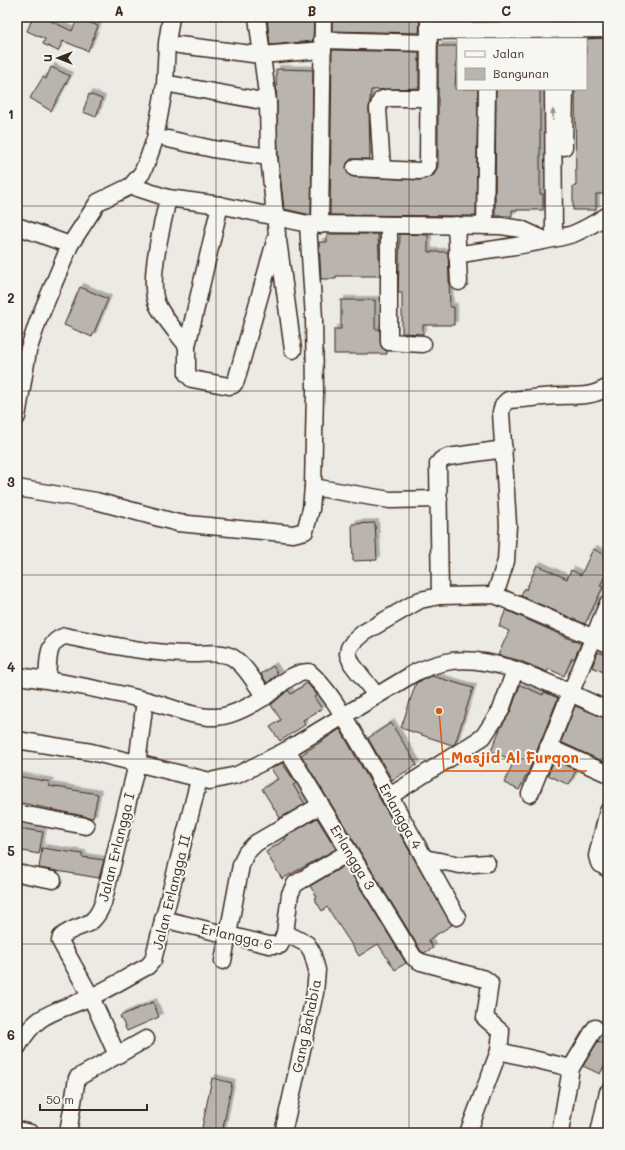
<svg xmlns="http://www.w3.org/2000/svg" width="625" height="1150" viewBox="0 0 625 1150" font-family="Mali,sans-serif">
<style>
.building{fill:#bab4ae;stroke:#3b2a1e;filter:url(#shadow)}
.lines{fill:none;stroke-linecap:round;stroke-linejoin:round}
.minor-casing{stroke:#3b2a1e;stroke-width:19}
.minor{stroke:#f6f6f2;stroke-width:16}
.oneway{fill:#989088}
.grid{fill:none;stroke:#3b2a1e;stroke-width:1;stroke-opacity:0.55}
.labels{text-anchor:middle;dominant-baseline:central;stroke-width:4;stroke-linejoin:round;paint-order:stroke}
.street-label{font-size:14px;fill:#3b2a1e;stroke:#f6f6f2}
.leader{fill:none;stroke:#df570d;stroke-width:1.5}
.callout-dot{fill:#df570d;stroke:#f6f6f2;stroke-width:1.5}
.callout-label{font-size:15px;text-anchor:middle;font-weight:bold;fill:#df570d;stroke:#f6f6f2;stroke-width:4;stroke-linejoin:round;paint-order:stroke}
.neatline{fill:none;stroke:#3b2a1e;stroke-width:1.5}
.grid-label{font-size:13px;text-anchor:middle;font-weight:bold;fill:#3b2a1e}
</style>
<defs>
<filter id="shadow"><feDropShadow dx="3.5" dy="-3.5" stdDeviation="0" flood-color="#0004"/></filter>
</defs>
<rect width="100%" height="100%" fill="#ebeae5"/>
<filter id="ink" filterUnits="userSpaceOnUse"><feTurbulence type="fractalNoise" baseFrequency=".025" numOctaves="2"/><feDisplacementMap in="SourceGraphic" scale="8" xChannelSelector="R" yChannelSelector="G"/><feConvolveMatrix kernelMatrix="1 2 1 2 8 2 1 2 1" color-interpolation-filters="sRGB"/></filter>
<g filter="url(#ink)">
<g class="building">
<polygon points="33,17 42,17 72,31 78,18 98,26 88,51 63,41 58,51 43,44 45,39 27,31"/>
<polygon points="267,17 314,17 313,41 270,45"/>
<polygon points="361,17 408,19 408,17 420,17 419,33 332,31 332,19"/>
<polygon points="608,38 608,194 596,194 596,210 573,210 573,186 576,186 575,89 586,89 586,39"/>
<polygon points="438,46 457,46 455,89 478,89 476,216 330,215 332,50 419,52 419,88 371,90 369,109 370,159 351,159 347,163 346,168 350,176 355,177 420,180 434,175 438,166"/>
<polygon points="51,67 70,76 51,111 30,98 43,77 46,79"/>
<polygon points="276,69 313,70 311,215 284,209 278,156"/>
<polygon points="496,89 540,89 540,194 543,194 543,210 512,210 512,216 495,216"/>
<polygon points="89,94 102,99 96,117 83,112"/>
<polygon points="327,234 378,234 380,276 336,276 336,279 321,279 319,242 327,242"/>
<polygon points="400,234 428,235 428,252 448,252 450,307 454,307 454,325 423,325 423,334 402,333 402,293 398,293"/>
<polygon points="80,287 108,299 92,337 64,325"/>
<polygon points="341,300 375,300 375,329 380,329 381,346 387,351 387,354 334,354 334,329 341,329"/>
<polygon points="375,523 377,560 353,561 352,524"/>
<polygon points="593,549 608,556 608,569 600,586 603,587 585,624 521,596 524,588 526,590 537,565 567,579 571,570 581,575"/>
<polygon points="506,610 581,644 574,659 572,658 564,676 549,669 547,672 518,660 498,655 509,631 499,626"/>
<polygon points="598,652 608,656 608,674 592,667"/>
<polygon points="273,666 278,674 267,683 261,674"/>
<polygon points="432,676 473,688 455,744 452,745 401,728 416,683"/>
<polygon points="307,683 317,695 314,697 322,709 303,720 305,725 280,741 270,727 281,720 271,705 288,690 291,694"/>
<polygon points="520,685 543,695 544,692 558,698 530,768 519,790 504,783 514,761 491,751 501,727 510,713"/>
<polygon points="575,706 608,719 608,764 561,742"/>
<polygon points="391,723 417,765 392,780 368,738"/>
<polygon points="340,729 452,925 428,940 433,948 424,953 421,951 301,755"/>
<polygon points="554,760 576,770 569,785 548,775"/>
<polygon points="282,763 296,783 293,785 305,804 280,818 262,789 278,779 271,769"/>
<polygon points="17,776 50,782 49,786 98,794 93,818 17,802"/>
<polygon points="317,818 336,849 282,879 266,852 286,839 285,838 290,834"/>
<polygon points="17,828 43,832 39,854 17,850"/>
<polygon points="42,848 82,854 82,857 104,860 99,878 39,868"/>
<polygon points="346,865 406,963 395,970 378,944 359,956 327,907 322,911 314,898 317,897 310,886"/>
<polygon points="153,1002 159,1017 127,1031 120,1016"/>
<polygon points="598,1041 608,1046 608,1058 600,1074 583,1066"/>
<polygon points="212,1078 232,1083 222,1133 201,1133"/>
</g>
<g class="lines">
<defs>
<g id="minor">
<polyline points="429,31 608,29"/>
<polyline points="322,40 429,43"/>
<polyline points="179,45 261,55 323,50"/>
<polyline points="175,85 268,102"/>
<polyline points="553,89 554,238"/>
<polyline points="168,139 213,149 269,157"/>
<polyline points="564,147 565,89"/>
<polyline points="355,168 420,171 426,169 428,166 429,17"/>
<polyline points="382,169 378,108 381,100 386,98 428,98"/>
<polyline points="131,186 168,198 220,205 308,224 501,226 521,229 545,240"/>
<path d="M168 198C163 223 147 280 157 304 162 316 179 335 187 346"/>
<polyline points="220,205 187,346 187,374 192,379 229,386 233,385 236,381 277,234 269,157 268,102 257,17"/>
<polyline points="320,225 323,17"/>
<polyline points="456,225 459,282"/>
<polyline points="17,226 70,245"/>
<polyline points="389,226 389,342 423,344"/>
<polyline points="485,226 487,89"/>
<polyline points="278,240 293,350"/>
<path d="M457 255C494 248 537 245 573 234 585 229 597 222 608 215"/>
<polyline points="17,417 28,351 38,321 70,245 98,202 131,186 142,173 148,159 155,139 165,84 167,43 171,17"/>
<polyline points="313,487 390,500 439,499"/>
<polyline points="17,488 96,501 178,523 293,534 305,531 311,509 313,487 315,392 314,318 308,224"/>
<path d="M495 595 506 561 508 525 501 412 503 405 508 400C524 399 540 397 556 396 575 395 591 398 608 387"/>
<polyline points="440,596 438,464 441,460 448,457 504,449"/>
<path d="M17 676C60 681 103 690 145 700 167 705 193 718 216 717 232 716 252 705 266 696 280 686 291 672 309 672 332 692 347 723 363 749 395 805 426 861 457 917"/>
<path d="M47 679C49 662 45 642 65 636 106 644 149 654 192 654 204 654 221 651 232 657 246 666 255 683 265 697"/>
<polyline points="376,695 352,664 348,654 349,648 353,642 363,633 420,600 440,596 495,595 608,644"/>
<path d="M17 740 91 752 210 781 237 775 287 750 416 672C428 667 439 663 451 661 501 654 563 691 608 710"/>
<polyline points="548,747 608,774"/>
<polyline points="287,750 414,958 421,962 485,979 490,983 485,1018 501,1032 499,1051 468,1133"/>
<polyline points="530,794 570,694 608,603"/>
<polyline points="390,796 483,737 501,710 515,670"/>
<polyline points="608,811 597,856 599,863 608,869"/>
<polyline points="17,813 86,826"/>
<polyline points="424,858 460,865 487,863"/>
<polyline points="17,873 53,880"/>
<polyline points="163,919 269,945 280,945 285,933 290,894 295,884 349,852"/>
<polyline points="223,961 241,865 246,853 256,843 321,805"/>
<path d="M17 1048C37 1011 55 1013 91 997 110 988 129 976 148 966L153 960 199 780"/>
<polyline points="499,1051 571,1068"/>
<path d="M117 1055 91 997 60 941 61 937C80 921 92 932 103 903L137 764 145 700"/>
<polyline points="17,1130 31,1133"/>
<polyline points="68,1133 77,1078 146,1039"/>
<polyline points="283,1133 315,993 317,970 312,952 307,944 285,933"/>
<polyline points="560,1133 571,1068 595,1028"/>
<polyline points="599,1133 608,1092"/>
</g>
</defs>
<use href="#minor" class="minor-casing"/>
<use href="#minor" class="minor"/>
</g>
<defs><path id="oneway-solid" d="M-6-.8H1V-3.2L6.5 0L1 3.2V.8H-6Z"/></defs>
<use class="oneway" href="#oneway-solid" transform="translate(553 115) rotate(-90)"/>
</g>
<path class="grid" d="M216 17V1133M409 17V1133M17 206H608M17 391H608M17 575H608M17 759H608M17 944H608"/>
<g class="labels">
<g class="street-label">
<text transform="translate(401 816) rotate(61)">Erlangga 4</text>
<text transform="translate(116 847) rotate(-76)">Jalan Erlangga I</text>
<text transform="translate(353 857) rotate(59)">Erlangga 3</text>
<text transform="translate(171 892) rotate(-76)">Jalan Erlangga II</text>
<text transform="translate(237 936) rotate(13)">Erlangga 6</text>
<text transform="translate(306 1026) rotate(-78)">Gang Bahabia</text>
</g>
</g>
<path class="leader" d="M439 711L444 771H587"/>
<circle class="callout-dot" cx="439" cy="711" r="4"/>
<g class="callout-label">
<text x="515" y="763">Masjid Al Furqon</text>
</g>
<rect width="625" height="1150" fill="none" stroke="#f6f6f2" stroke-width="44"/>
<rect x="457" y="38" width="130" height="52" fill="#f6f6f2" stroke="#aba49d"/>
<rect x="465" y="51" width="20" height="6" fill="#f6f6f2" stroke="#aba49d"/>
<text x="493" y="58" font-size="12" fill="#3b2a1e">Jalan</text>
<rect x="465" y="68" width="20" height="12" fill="#bab4ae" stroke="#aba49d"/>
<text x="493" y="78" font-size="12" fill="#3b2a1e">Bangunan</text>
<g transform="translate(58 58) rotate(270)" stroke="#f6f6f2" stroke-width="3" paint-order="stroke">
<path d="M0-3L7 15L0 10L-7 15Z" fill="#3b2a1e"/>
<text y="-6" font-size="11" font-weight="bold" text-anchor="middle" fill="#3b2a1e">U</text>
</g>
<path d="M40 1104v6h107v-6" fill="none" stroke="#3b2a1e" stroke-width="2"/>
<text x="46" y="1104" font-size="12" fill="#3b2a1e" stroke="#f6f6f2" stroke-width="3" paint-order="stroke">50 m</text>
<rect x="22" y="22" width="581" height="1106" class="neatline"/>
<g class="grid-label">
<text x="119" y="16">A</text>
<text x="312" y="16">B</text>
<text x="506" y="16">C</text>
<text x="11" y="119">1</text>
<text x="11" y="303">2</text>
<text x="11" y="487">3</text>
<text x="11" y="672">4</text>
<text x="11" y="856">5</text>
<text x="11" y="1040">6</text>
</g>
</svg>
